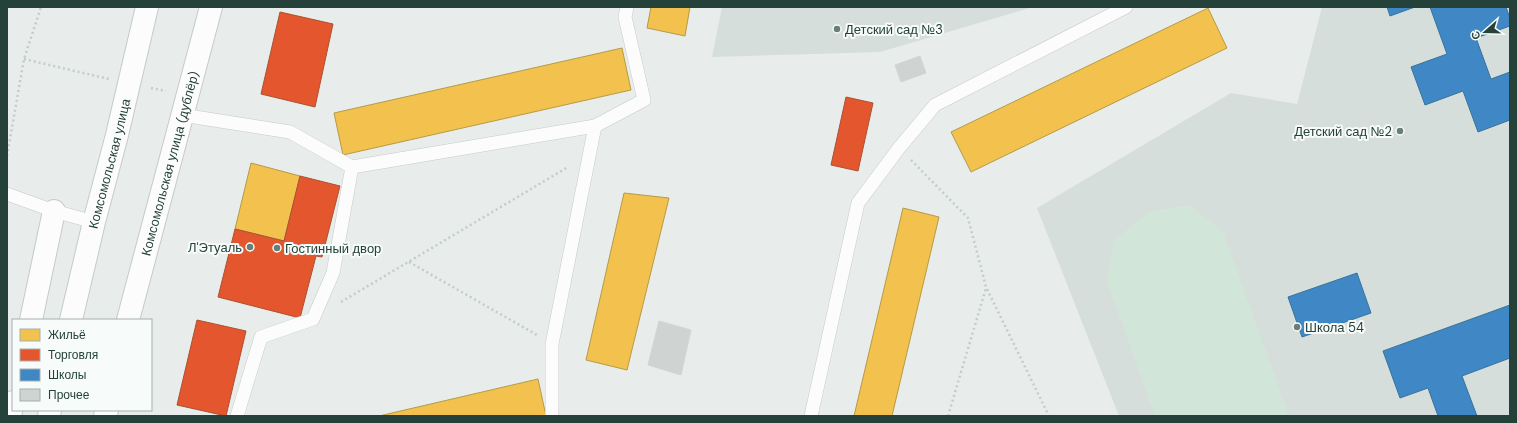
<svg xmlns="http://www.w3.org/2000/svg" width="1517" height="423" viewBox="0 0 1517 423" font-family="'DM Sans',sans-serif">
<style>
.built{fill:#d6dedb}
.green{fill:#d1e6d8}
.homes{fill:#f2c14e;stroke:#b49b48}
.shops{fill:#e4572e;stroke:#aa5132}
.schools{fill:#3f88c5;stroke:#37739b}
.building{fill:#cfd4d2;stroke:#d1d6d4}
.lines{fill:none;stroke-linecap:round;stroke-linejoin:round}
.lane-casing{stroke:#c5cac8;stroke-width:14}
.street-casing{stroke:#c5cac8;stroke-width:24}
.secondary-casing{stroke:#c3cbc8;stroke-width:24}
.path{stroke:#c3ccca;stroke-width:2.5;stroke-dasharray:2 3;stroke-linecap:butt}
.lane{stroke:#fcfcfc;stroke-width:13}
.street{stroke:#fcfcfc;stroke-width:22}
.secondary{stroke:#fcfcfc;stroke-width:22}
.poi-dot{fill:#697e78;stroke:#f7fbf9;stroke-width:1.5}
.labels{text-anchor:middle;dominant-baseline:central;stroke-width:4;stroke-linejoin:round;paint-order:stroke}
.poi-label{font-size:13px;fill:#24423a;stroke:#f7fbf9;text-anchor:start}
.street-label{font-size:13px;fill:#24423a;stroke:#f7fbf9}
</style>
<rect width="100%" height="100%" fill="#e8edeb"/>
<g class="built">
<polygon points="722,7 1033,7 880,52 712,57"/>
<polygon points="1322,7 1510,7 1510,416 1119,416 1037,208 1231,93 1297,104"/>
</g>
<polygon class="green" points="1189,205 1223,232 1289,416 1155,416 1107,281 1114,241 1149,212"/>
<g class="homes">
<polygon points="651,7 690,7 685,36 647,28"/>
<polygon points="1208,8 1227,48 971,172 951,132"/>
<polygon points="622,48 631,90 343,155 334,113"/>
<polygon points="251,163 300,176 284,241 235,229"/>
<polygon points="624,193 669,198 627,370 586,360"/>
<polygon points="903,208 939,217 892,416 854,416"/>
<polygon points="538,379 546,416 379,416"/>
</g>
<g class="shops">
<polygon points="280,12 333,24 315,107 261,94"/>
<polygon points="846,97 873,103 858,171 831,165"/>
<polygon points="300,176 340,186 322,257 316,256 300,318 218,297 235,229 284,241"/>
<polygon points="197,320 246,331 226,416 177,405"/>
</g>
<g class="schools">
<polygon points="1387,7 1415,7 1390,16"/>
<polygon points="1430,7 1506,7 1510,18 1510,26 1476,38 1491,79 1510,72 1510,120 1478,132 1463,91 1425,105 1411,67 1447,54"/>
<polygon points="1357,273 1371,313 1302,337 1288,297"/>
<polygon points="1510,305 1510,358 1462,376 1477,416 1438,416 1428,388 1400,398 1383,351"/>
</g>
<g class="building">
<polygon points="920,56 926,73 901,82 895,65"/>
<polygon points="659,321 691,330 681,375 648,365"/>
</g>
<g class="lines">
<defs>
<g id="lane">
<polyline points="182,115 290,132 352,167 595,126 644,100 625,17 627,7"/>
<polyline points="7,194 54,211 94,222"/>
<polyline points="237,416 261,337 313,319 333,273 352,167"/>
<polyline points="552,416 552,344 595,126"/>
<polyline points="811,416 858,203 899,148 935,105 1126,7"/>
</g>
<g id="street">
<polyline points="31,320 54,211"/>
<path id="s1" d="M128 320 211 7"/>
<polyline points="10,416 13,402"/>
<polyline points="105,416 107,410"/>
</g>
<g id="secondary">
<path id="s2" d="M71 320 94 222 117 135 147 7"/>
<polyline points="49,416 50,410"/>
</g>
</defs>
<use href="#lane" class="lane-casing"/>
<use href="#street" class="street-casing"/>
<use href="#secondary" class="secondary-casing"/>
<g class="path">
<polyline points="24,59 109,79"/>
<polyline points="151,88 166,91"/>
<polyline points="7,156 24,59 41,7"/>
<polyline points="911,160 968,218 986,287 1049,416"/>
<polyline points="409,262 537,335"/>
<polyline points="341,302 568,167"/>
<polyline points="948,416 986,288"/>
</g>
<use href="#lane" class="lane"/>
<use href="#street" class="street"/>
<use href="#secondary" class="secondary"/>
</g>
<g class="poi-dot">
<circle cx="837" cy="29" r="4"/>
<circle cx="1400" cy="131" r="4"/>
<circle cx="250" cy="247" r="4"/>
<circle cx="277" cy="248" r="4"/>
<circle cx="1297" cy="327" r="4"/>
</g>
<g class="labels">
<g class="poi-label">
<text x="845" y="29">Детский сад №3</text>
<text x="1392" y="131" text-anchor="end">Детский сад №2</text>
<text x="242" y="247" text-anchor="end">Л'Этуаль</text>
<text x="285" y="248">Гостинный двор</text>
<text x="1305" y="327">Школа 54</text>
</g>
<g class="street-label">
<text stroke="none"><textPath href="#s2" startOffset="161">Комсомольская улица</textPath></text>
<text stroke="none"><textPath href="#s1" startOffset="162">Комсомольская улица (дублёр)</textPath></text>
</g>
</g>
<rect width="1517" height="423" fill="none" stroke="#24423a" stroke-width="16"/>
<rect x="12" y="319" width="140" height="92" fill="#f7fbf9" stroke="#a3b1ad"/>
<rect x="20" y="329" width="20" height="12" fill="#f2c14e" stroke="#a3b1ad"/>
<text x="48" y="339" font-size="12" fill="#24423a">Жильё</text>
<rect x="20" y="349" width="20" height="12" fill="#e4572e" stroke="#a3b1ad"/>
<text x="48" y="359" font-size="12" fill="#24423a">Торговля</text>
<rect x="20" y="369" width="20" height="12" fill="#3f88c5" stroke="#a3b1ad"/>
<text x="48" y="379" font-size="12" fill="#24423a">Школы</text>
<rect x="20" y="389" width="20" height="12" fill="#cfd4d2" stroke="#a3b1ad"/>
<text x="48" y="399" font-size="12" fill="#24423a">Прочее</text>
<g transform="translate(1485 32) rotate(250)" stroke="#f7fbf9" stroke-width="3" paint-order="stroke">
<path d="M0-3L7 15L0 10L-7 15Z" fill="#24423a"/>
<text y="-6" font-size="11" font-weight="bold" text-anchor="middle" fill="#24423a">С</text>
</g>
</svg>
